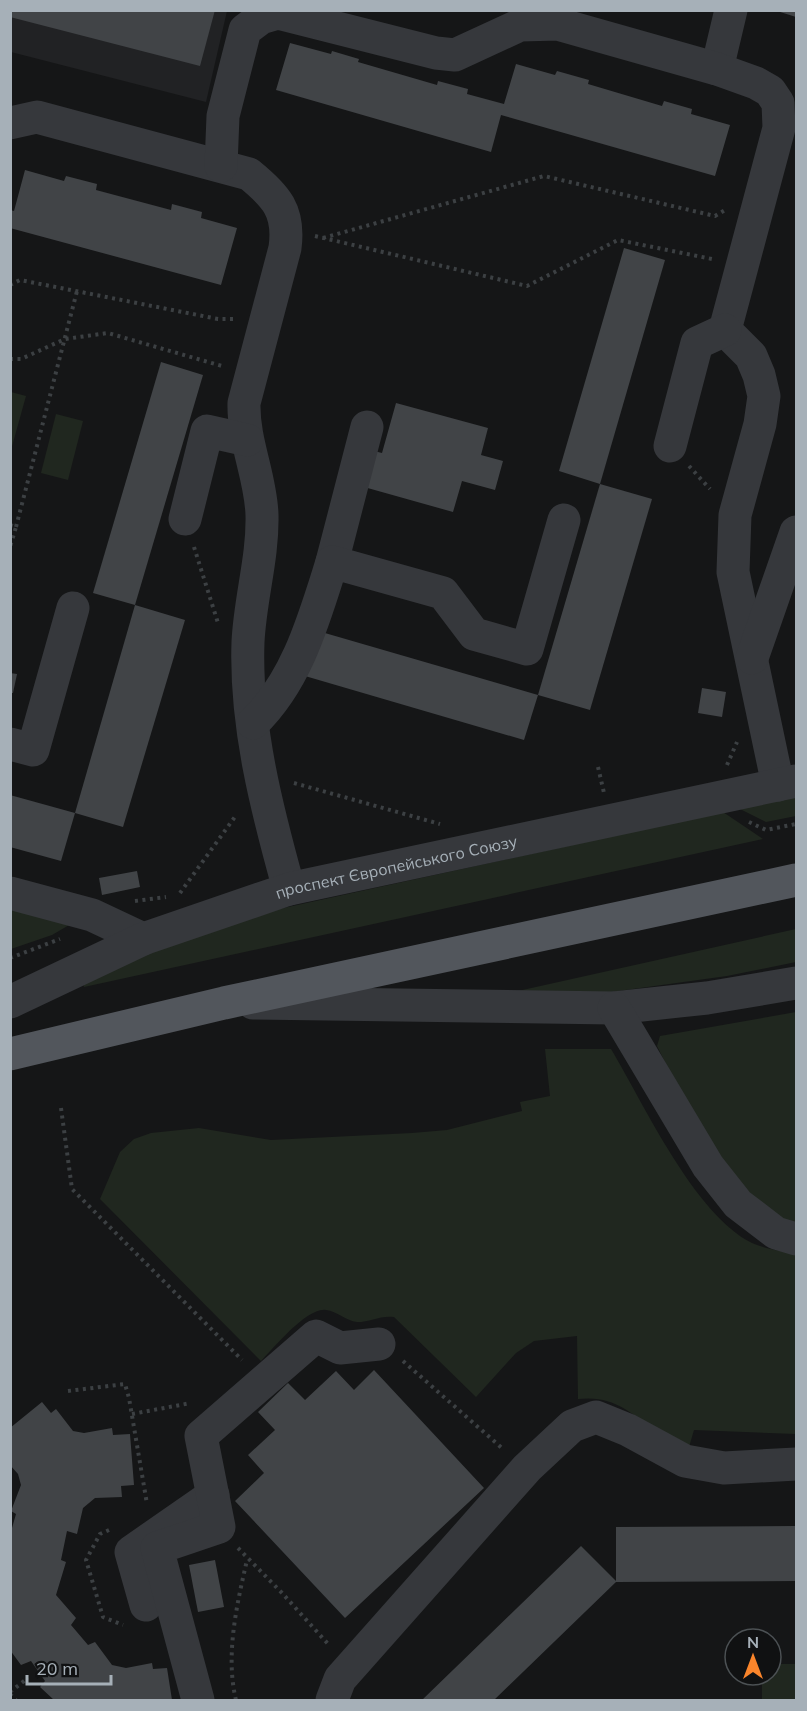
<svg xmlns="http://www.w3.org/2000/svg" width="807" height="1711" viewBox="0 0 807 1711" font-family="Mulish,sans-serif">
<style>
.built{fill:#212224}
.green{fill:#20271f}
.building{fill:#414447}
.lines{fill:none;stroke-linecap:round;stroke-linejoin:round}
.path{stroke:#3c4043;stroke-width:4;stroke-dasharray:3 4.5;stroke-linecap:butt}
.minor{stroke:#36383c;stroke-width:33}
.major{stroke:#52565c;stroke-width:33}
.labels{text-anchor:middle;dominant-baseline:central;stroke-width:4.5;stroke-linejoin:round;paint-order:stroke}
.street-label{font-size:16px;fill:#a6b0b8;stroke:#101112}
</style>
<rect width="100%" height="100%" fill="#151617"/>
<polygon class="built" points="10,11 227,11 206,102 11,52"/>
<g class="green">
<polygon points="11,392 26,396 11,450 10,392"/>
<polygon points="56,414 83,421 68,480 41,473"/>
<polygon points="796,796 796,816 766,822 740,809"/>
<polygon points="723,812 763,839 84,987 82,976 279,909"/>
<polygon points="11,905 76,921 52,935 11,949"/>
<polygon points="796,929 796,962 727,976 604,993 509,993"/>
<polygon points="796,1012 796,1229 743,1196 673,1078 657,1046 660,1036"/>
<path d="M545 1049H611C644 1104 694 1214 752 1243 765 1249 783 1251 796 1254V1434L694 1430 689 1447C678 1441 666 1436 655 1429 628 1412 614 1395 578 1399L577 1336 534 1341 516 1353 476 1397 394 1317C381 1315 370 1322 357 1322 346 1321 337 1311 326 1310 307 1307 274 1348 261 1361L100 1199 120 1152 134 1139 151 1133 199 1128 271 1140 412 1133 447 1130 522 1111 520 1102 550 1096Z"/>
<polygon points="771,1664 796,1664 796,1700 762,1700 762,1675 771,1675"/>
</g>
<g class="building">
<polygon points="10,10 215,10 200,66 10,17"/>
<polygon points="796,10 796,17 777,11 777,10"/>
<polygon points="290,43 331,54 332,51 359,59 358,62 437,85 438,81 468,89 467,94 504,104 516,64 555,75 557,71 589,80 588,84 662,106 664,101 692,109 691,114 730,125 715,176 501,115 491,152 276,90"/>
<polygon points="25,170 64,181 66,176 97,184 96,190 171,210 172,204 202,212 201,218 237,228 221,285 10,228 10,210 14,211"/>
<polygon points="624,248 665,260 600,484 559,471"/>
<polygon points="161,362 203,375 135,605 93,593"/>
<polygon points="396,403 488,428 481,455 503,461 495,490 462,481 453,512 364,487 374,451 382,453"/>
<polygon points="600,484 652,499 590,710 538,695"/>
<polygon points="135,605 185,620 123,827 75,813"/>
<polygon points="318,631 538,695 524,740 305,676"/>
<polygon points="10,673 17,674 13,693 10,693"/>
<polygon points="702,688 726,692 722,717 698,713"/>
<polygon points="10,795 75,813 61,861 10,847"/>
<polygon points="137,871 140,887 102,895 99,878"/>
<polygon points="374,1370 484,1488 345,1618 235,1501 264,1473 248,1455 275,1430 258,1412 288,1383 305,1400 336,1371 354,1390"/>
<polygon points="42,1402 51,1413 56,1409 73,1431 84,1433 112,1428 113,1435 130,1434 134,1485 121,1486 122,1497 95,1498 83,1508 77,1534 67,1531 61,1560 66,1562 56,1595 76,1618 71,1625 88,1645 95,1642 112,1665 126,1668 152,1663 153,1669 167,1668 172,1700 54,1700 40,1687 45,1681 31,1661 21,1665 10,1650 10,1535 16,1514 11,1511 21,1485 18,1474 10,1465 10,1428"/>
<polygon points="796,1526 796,1581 616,1582 494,1700 422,1700 581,1546 616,1581 616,1527"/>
<polygon points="215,1560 224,1607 198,1612 189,1565"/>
</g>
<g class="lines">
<g class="path">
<polyline points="315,236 527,286 618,240 712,259"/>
<polyline points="323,238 544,176 715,216 725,210"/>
<polyline points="10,285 20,280 218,319 236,319"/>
<polyline points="10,359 21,359 65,339 108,333 222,366"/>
<polyline points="689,466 710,489"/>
<polyline points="10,525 16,527 10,547"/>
<polyline points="16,527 77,291"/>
<polyline points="194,547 218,623"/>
<polyline points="727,765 737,742"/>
<polyline points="598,767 604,793"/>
<polyline points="294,783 440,824"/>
<polyline points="749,822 766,830 796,824"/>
<polyline points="180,893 237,814"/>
<polyline points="135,901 166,897"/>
<polyline points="10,958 60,939"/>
<polyline points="61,1108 72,1189 242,1360"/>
<polyline points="403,1361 503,1449"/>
<polyline points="68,1391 125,1384 129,1398 147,1504"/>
<polyline points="132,1414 191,1403"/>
<polyline points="109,1530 100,1534 86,1560 103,1617 123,1625"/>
<polyline points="238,1548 282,1593 329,1645"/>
<polyline points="10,1692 28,1678"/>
<polyline points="10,1694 16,1700"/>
<path d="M236 1700C225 1655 237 1604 247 1560"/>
</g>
<g class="minor">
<polyline points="717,69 731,10"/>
<path d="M10 123 37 117 249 174C276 196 290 211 285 248L244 403C243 442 261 477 262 515 263 558 250 599 248 642 245 725 267 810 289 889"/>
<polyline points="221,166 223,116 245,30 261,18 278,13 436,53 455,55 520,25 558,24 717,69 756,83 770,91 778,103 779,128 725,330 751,356 759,375 764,396 760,424 735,515 733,572 778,785"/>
<polyline points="670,446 697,343 725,330"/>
<polyline points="185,519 207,431 247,440"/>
<polyline points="332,562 367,427"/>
<polyline points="752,658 796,532"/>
<path d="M253 723C297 681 314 619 332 562L443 593 474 634 527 649 564 520"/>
<polyline points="10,744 33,750 73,608"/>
<polyline points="10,893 92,915 143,939"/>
<path id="s1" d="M10 1002 143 939 289 889 796 781"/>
<polyline points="253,1003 614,1008 707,998 796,983"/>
<polyline points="614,1008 708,1166 738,1204 776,1233 796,1239"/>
<polyline points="146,1605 131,1552 213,1495"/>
<polyline points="198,1700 157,1548 219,1527 201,1436 316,1336 340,1348 379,1344"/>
<polyline points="332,1700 340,1679 527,1468 572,1426 596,1417 628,1430 685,1461 724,1468 796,1464"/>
</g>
<polyline class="major" points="10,1054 224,1003 796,880"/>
</g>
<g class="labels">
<g class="street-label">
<text stroke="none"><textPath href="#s1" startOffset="411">проспект Європейського Союзу</textPath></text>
</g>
</g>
<rect width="807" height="1711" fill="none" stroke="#a6b0b8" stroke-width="24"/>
<g transform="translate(753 1657)"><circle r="28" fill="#101112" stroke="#4c5154" stroke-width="1.5"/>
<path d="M0-4.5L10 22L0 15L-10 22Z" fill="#fa852b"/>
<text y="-9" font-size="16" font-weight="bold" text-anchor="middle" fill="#a6b0b8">N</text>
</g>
<path d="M27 1675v9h84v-9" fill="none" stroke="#a6b0b8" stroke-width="3"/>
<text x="36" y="1675" font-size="18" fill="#a6b0b8" stroke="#101112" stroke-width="4.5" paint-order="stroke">20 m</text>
</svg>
